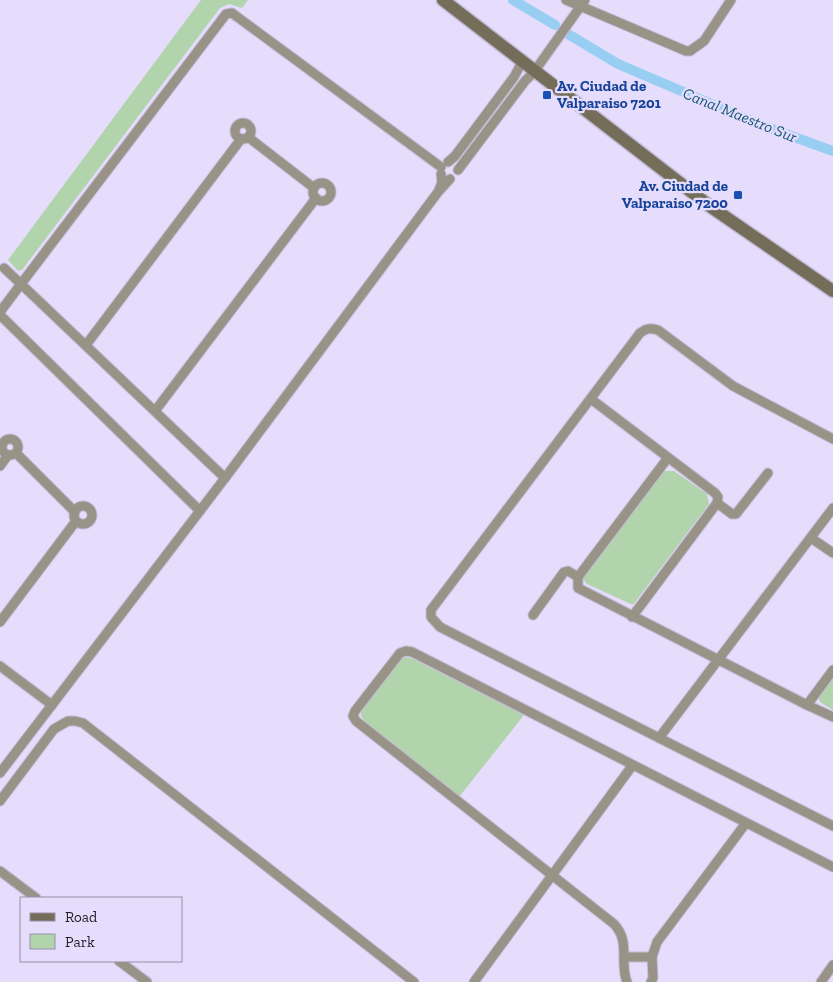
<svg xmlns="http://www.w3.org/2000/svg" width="833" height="982" viewBox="0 0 833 982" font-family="'Zilla Slab',serif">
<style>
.green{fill:#b1d4ac}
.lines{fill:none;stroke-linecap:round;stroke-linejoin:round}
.canal{stroke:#97cef1;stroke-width:10}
.street-casing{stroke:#c2bad6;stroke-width:11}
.secondary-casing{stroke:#c2bad6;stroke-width:15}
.street{stroke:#989386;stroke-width:9}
.secondary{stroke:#746d5a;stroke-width:12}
.transit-dot{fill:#1a4fb4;stroke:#e6ddfd;stroke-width:2}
.labels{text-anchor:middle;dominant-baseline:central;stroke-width:4.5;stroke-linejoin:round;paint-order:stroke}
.transit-label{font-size:15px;font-weight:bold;fill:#164399;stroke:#e6ddfd;text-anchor:start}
.water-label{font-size:16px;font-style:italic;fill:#145678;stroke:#e6ddfd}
</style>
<rect width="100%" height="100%" fill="#e6ddfd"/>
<g class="green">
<polygon points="201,0 248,0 242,8 229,4 220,8 22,270 18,271 8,260"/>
<polygon points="663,471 674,471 707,494 709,504 633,605 587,584 582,578"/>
<polygon points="405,657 411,658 524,715 459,797 365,722 361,716 361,711 401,659"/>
<polygon points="833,678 833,710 820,702 818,697"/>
</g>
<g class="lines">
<g class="canal">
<polyline points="513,0 555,25"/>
<polyline points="568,34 618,64 761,125 833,151"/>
</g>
<defs>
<g id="street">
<polyline points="566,0 686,51 690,51 704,41 731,0"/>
<circle cx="243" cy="131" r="8"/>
<polyline points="248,137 314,188"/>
<polyline points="448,162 455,156 514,77 522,62"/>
<polyline points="441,167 236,16 232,13 226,14 21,284 225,478 438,192 450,179"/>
<polyline points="458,170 525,81 534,72 585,0"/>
<circle cx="322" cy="192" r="9"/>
<polyline points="439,190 442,182 441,174"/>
<polyline points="0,312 21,284 4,268"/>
<polyline points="0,315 200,511"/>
<polyline points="86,345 241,139"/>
<polyline points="591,399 715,493 718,497 717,503 632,617"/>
<polyline points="155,411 316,198"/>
<circle cx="10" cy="447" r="8"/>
<path d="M833 439 733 386 658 330C650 328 647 328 640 333L431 610V617L440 627 833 826"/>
<polyline points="16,453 75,512"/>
<polyline points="667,459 578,577 578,588 807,705 833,717"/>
<polyline points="0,466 8,455"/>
<polyline points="717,503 732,514 736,514 768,473"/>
<circle cx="83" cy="515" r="9"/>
<polyline points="811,538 833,553"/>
<polyline points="533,615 564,572 568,571 578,577"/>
<polyline points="0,622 76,521"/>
<polyline points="0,666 52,705"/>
<polyline points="807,705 833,670"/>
<polyline points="659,738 833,508"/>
<polyline points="0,773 225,478"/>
<polyline points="0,801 54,729 68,721 75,721 83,723 414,982"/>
<polyline points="0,871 36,898"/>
<polyline points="625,957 652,957"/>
<polyline points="119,961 147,982"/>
<polyline points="474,982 632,766"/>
<path d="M627 982C619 963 631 942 614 924L356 721 353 716 355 711 400 653 406 651 412 652 833 867"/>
<polyline points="651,982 653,978 652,957 657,942 746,823"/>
<polyline points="821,982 833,965"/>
</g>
<polyline id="secondary" points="443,0 711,207 833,291"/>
</defs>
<use href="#street" class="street-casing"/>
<use href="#secondary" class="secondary-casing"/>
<use href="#street" class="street"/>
<use href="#secondary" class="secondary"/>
</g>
<g class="transit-dot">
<rect x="542" y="90" width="10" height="10" rx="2.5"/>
<rect x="733" y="190" width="10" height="10" rx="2.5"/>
</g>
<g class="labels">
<g class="transit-label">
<text x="557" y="86">Av. Ciudad de<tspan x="557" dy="17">Valparaiso 7201</tspan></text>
<text x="728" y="186" text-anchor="end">Av. Ciudad de<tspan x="728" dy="17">Valparaiso 7200</tspan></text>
</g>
<g class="water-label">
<text transform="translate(740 115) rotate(22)">Canal Maestro Sur</text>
</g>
</g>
<rect x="20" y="897" width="162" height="65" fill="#e6ddfd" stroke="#9690a7"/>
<rect x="30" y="913" width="25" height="8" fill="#746d5a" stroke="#9690a7"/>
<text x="65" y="922" font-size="15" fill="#1f1c27">Road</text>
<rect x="30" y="934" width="25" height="15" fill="#b1d4ac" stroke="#9690a7"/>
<text x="65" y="947" font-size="15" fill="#1f1c27">Park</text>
</svg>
